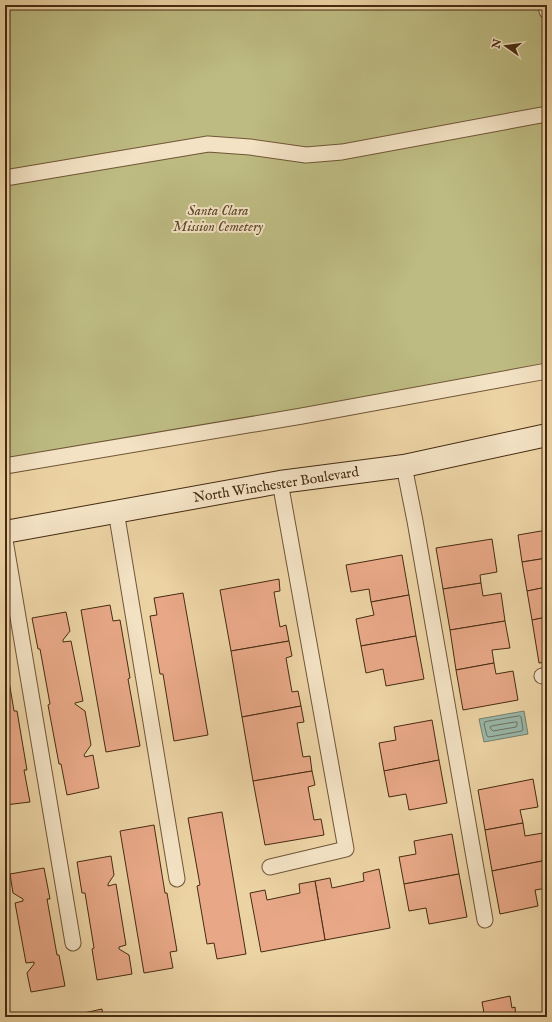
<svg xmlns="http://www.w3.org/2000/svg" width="552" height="1022" viewBox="0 0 552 1022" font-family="'IM FELL English',serif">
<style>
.green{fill:#bdbb82;stroke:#82734a}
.water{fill:#99b7a9;stroke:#787f6c}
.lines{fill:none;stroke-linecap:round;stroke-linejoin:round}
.shore{stroke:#70715d;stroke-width:1}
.building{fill:#e8a887;stroke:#462b11}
.service-casing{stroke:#705536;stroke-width:17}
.secondary-casing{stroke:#462b11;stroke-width:24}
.service{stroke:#f3e2c4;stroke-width:15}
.secondary{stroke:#f3e2c4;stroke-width:22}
.labels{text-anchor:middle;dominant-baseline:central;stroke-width:4;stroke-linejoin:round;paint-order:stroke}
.park-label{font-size:14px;font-style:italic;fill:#5e4828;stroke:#f3e2c4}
.street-label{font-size:14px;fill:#462b11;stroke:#f3e2c4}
</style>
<rect width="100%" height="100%" fill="#ecd3a4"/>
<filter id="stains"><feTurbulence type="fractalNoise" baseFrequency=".005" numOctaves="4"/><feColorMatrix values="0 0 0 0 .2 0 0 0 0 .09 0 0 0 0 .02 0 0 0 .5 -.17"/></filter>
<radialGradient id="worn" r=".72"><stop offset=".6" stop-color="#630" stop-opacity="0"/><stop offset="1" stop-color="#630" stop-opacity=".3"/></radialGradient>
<polygon class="green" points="5,5 547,5 547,377 5,474"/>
<polygon class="water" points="524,711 528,734 484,742 479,719"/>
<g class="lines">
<g class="shore">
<polygon points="520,716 521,717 523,729 522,731 489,737 487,736 484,724 485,722"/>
<polygon points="515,722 517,722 517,725 516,727 493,731 491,729 490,727 492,726"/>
</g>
</g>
<g class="building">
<polygon points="547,530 547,558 522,562 518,535"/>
<polygon points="492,539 497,572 480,575 481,583 443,589 436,548"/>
<polygon points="402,555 409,595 371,602 369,589 351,592 346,565"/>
<polygon points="547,558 547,587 527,591 522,562"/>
<polygon points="279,579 280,591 274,592 280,627 286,625 289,641 231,651 220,590"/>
<polygon points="481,583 483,596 501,593 505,621 450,630 443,589"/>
<polygon points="547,587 547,617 532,620 527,591"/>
<polygon points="183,593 208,735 174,741 163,674 160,674 150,616 157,615 154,598"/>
<polygon points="409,595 416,636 361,646 356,619 374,615 371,602"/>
<polygon points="110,605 113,621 120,620 130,678 128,679 140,746 106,752 81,610"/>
<polygon points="66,612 70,631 63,640 63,642 71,641 83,701 75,703 75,704 85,711 91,745 84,755 85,757 93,755 99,788 67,795 61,764 59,764 48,705 50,704 40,649 38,649 32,618"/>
<polygon points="547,617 547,662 539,663 532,620"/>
<polygon points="505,621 510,648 492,650 494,663 456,670 450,630"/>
<polygon points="416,636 424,679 386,686 383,669 366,673 361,646"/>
<polygon points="289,641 292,656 286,658 292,692 298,691 301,706 242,717 231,651"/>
<polygon points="5,657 14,711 17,711 27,770 24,770 30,802 5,805"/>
<polygon points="494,663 496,674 513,671 518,700 463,710 456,670"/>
<polygon points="301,706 304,722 297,723 303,757 310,756 312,771 253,781 242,717"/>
<polygon points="432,720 439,760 384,771 379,743 396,740 394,727"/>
<polygon points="439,760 447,803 409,810 406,794 389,797 384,771"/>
<polygon points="312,771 315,785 308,787 314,820 321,819 324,835 265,845 253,781"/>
<polygon points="533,779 538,807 520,810 523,823 485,830 478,790"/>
<polygon points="222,812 246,954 217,959 214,943 207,944 197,886 200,885 188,818"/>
<polygon points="523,823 525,836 543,833 547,860 492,871 485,830"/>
<polygon points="154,825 165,893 167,893 177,951 170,952 173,968 144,973 120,831"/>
<polygon points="452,834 459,874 404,884 399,857 416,854 414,841"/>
<polygon points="111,856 114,875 108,884 108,886 116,884 126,945 119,947 119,949 129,955 132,974 97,980 92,949 94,948 85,893 82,893 77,862"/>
<polygon points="547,860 547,888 535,890 538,906 500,914 492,871"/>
<polygon points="44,868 50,899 47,899 57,955 59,955 65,986 31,992 27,973 34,964 34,962 26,963 15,903 23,901 23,899 13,893 10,874"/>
<polygon points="379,869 390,928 325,940 315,881 330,878 332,888 364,881 363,873"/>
<polygon points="459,874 467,917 429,924 426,908 409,911 404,884"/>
<polygon points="315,881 325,940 261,952 250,893 265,890 267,900 300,893 299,884"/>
<polygon points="510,996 512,1008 515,1007 516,1017 461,1017 484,1013 482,1002"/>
<polygon points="102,1009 103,1017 85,1017 84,1013"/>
</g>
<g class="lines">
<defs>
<g id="service">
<polyline points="546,5 547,11"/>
<polyline points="5,178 208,144 250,147 306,155 342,152 547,114"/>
<polyline points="5,466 302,416 547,371"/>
<polyline points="404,466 415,521 485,920"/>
<polyline points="116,511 177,879"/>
<polyline points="5,540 73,943"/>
<polyline points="542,676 547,675"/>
<polyline points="270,867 346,849 280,482"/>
</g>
<polyline id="secondary" points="5,532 280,482 404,466 547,435"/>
</defs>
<use href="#service" class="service-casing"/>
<use href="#secondary" class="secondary-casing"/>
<use href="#service" class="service"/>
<use href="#secondary" class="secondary"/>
</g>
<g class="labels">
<g class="park-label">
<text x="218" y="211">Santa Clara<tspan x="218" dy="16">Mission Cemetery</tspan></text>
</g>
<g class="street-label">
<text transform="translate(276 485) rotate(-9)">North Winchester Boulevard</text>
</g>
</g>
<rect width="552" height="1022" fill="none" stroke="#ecd3a4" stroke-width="20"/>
<rect x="6" y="6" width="540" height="1010" fill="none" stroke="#462b11" stroke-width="2"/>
<rect x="10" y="10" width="532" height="1002" fill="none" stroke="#462b11"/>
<g transform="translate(506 46) rotate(284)" stroke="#f3e2c4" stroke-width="3" paint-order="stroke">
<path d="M0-3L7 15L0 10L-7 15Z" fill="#462b11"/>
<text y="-6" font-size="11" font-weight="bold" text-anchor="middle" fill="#462b11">N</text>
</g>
<rect width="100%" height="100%" filter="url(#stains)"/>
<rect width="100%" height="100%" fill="url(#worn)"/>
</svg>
